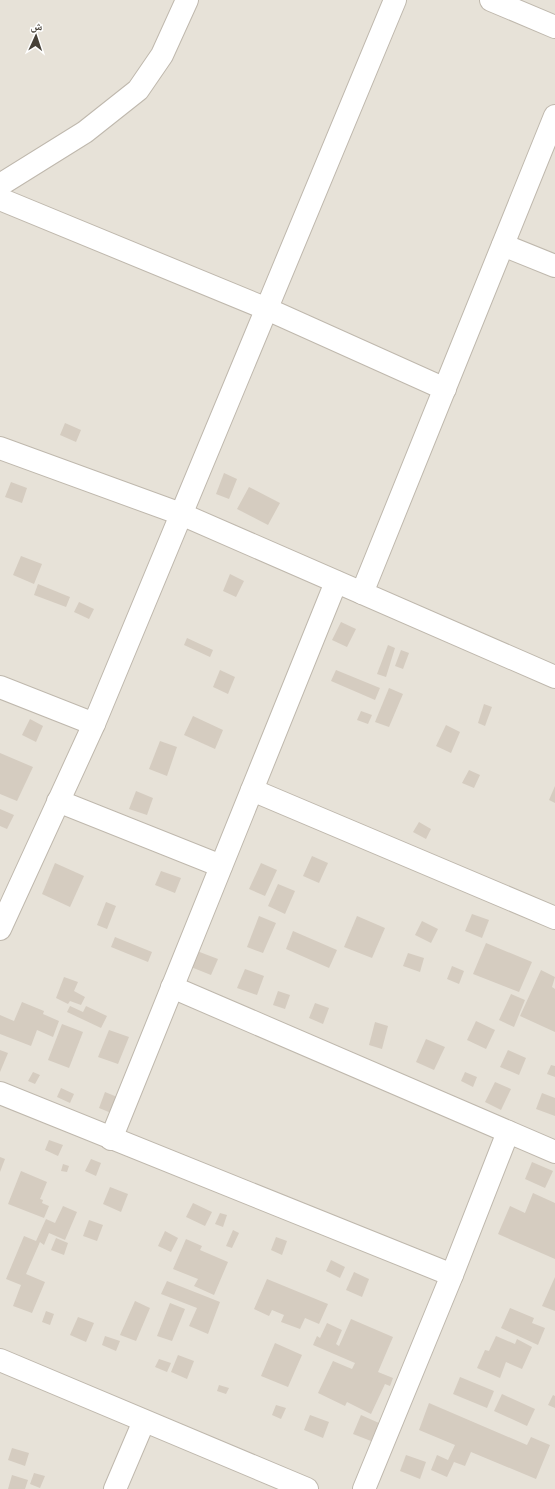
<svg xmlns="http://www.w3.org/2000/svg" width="555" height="1489" viewBox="0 0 555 1489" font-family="Cabin,'Noto Naskh Arabic',sans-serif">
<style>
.residential{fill:#e7e2d8}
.building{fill:#d5ccc0}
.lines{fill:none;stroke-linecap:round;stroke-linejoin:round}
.minor-casing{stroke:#bfb8ad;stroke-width:24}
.minor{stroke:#fff;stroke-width:22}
</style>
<rect width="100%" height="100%" fill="#f4f1ea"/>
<rect class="residential" x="0" y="0" width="555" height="1489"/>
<g class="building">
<polygon points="65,423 81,430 76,442 60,435"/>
<polygon points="224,473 237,479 229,499 216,494"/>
<polygon points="11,482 27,488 22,503 5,497"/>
<polygon points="249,487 280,503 268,525 237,509"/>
<polygon points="21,556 42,564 34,584 13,575"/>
<polygon points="230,574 244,581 236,597 223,591"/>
<polygon points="38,584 70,597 66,607 34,595"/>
<polygon points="79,602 94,609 89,619 74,612"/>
<polygon points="341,622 356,629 347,647 332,640"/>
<polygon points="187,638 213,650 210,657 184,645"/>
<polygon points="388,645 395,648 386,677 377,674"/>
<polygon points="401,650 409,653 403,669 395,666"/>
<polygon points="220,670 235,677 228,694 213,687"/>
<polygon points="336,670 380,688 375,700 331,681"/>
<polygon points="389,688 403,694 389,727 375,722"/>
<polygon points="484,704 492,707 485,726 478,723"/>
<polygon points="361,711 372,715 368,724 357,720"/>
<polygon points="193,716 223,730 215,749 184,735"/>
<polygon points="30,719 43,726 36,742 22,735"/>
<polygon points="446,725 460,732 451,753 436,746"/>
<polygon points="160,741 177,747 167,776 149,769"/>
<polygon points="0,753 33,767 17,801 0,794"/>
<polygon points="469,770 480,775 474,788 462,783"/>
<polygon points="555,786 555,803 549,800"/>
<polygon points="136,791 153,798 147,815 129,809"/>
<polygon points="0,809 14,815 7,829 0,826"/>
<polygon points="419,822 431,829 426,839 413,832"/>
<polygon points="312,856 328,863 319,883 303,876"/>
<polygon points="55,863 84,876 70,907 42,894"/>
<polygon points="261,863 277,870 265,896 249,889"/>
<polygon points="161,871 181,878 175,893 155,885"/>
<polygon points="278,884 295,891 285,914 268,906"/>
<polygon points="106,902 116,906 107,929 97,925"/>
<polygon points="472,914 489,920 482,938 465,931"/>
<polygon points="259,916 276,923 263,953 247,947"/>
<polygon points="357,916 385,928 372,958 344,947"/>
<polygon points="422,921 438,929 431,943 415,935"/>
<polygon points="293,931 337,950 329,968 286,949"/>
<polygon points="115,937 152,952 148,962 111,947"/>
<polygon points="486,943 532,962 519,992 473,974"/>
<polygon points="197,951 218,959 211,975 191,967"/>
<polygon points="408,953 424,958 420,972 403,966"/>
<polygon points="452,966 464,971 459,984 447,979"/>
<polygon points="245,969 264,976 257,995 237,988"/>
<polygon points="541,970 555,977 552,987 555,989 555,1032 520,1016"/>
<polygon points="64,977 78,982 74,991 85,997 81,1005 70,1001 68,1004 56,998"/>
<polygon points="278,991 290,995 285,1009 273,1005"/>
<polygon points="511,994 525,1000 514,1027 499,1020"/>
<polygon points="22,1002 44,1011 43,1014 59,1021 53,1037 37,1030 31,1046 0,1034 0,1015 14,1021"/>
<polygon points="315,1003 329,1008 323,1024 309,1018"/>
<polygon points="70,1006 83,1012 86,1006 107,1016 101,1028 67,1012"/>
<polygon points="476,1021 495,1030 486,1049 467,1040"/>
<polygon points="375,1022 388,1026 382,1049 369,1045"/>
<polygon points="62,1024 83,1032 69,1068 48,1060"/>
<polygon points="109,1030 129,1037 118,1064 98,1057"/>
<polygon points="426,1039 445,1047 434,1070 416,1062"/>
<polygon points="0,1050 8,1053 0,1072"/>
<polygon points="508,1050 526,1058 519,1075 500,1067"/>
<polygon points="551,1065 555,1066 555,1077 547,1074"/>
<polygon points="33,1072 40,1075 35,1084 28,1081"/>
<polygon points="465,1072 477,1077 473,1087 461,1081"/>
<polygon points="495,1082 511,1089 501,1110 485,1102"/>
<polygon points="61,1088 74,1094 70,1103 57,1097"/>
<polygon points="105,1092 122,1099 116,1115 99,1108"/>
<polygon points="542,1093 555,1098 555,1116 536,1109"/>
<polygon points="49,1140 63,1145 58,1156 45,1150"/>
<polygon points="0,1157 5,1159 0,1172"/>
<polygon points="91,1159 101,1163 96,1176 85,1171"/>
<polygon points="532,1162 553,1171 545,1188 525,1179"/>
<polygon points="63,1164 69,1166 67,1172 61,1171"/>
<polygon points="21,1171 47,1182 40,1199 43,1200 42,1203 49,1206 44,1218 8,1204"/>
<polygon points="110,1187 128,1194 121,1212 103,1204"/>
<polygon points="533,1193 555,1203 555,1259 498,1234 510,1206 525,1213"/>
<polygon points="193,1203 212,1212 205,1226 186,1217"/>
<polygon points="63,1206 77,1212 65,1240 49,1233 44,1245 40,1242 26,1274 45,1282 32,1313 13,1306 21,1285 6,1279 24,1236 36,1241 46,1219 55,1223"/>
<polygon points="220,1213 227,1215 223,1227 215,1224"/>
<polygon points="89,1220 103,1225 97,1241 83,1236"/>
<polygon points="233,1230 239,1233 232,1248 226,1246"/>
<polygon points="165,1231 178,1238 171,1252 158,1246"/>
<polygon points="276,1237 287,1241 282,1255 271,1250"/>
<polygon points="56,1238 68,1243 64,1255 51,1250"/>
<polygon points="186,1239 202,1246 200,1250 228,1262 214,1295 194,1286 198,1279 173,1269"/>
<polygon points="331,1260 345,1267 340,1278 326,1271"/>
<polygon points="354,1272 369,1279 362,1297 346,1290"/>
<polygon points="555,1277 555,1311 542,1306"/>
<polygon points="267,1279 328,1304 319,1324 305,1318 300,1329 281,1322 284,1315 272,1310 269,1316 254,1309"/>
<polygon points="167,1281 220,1302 208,1334 189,1326 197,1308 161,1294"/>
<polygon points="135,1301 150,1308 136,1341 120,1335"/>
<polygon points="170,1303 185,1309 172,1341 157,1336"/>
<polygon points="510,1308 534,1318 532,1323 545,1328 538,1345 501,1328"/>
<polygon points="46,1311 54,1314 50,1325 42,1322"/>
<polygon points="78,1317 94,1323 86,1342 70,1335"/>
<polygon points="351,1319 393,1337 378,1372 393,1378 390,1386 385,1384 371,1414 347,1402 345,1406 318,1393 333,1361 352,1369 355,1363 313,1345 317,1336 320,1338 327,1323 342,1330 336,1344 339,1346"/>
<polygon points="105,1336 120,1341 116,1351 102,1345"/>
<polygon points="496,1336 515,1344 517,1339 532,1347 522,1369 506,1362 500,1378 477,1368 485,1350 489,1351"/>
<polygon points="275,1343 302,1355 288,1387 261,1376"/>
<polygon points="178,1355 194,1361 187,1379 171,1372"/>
<polygon points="159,1359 171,1363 167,1372 155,1367"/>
<polygon points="460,1377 494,1391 487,1408 453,1394"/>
<polygon points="219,1385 229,1388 226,1394 217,1391"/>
<polygon points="502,1394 535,1409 527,1426 494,1411"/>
<polygon points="553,1395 555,1396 555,1408 548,1405"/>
<polygon points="429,1403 527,1445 531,1437 550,1445 536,1479 471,1452 465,1466 454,1462 447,1477 431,1470 437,1455 448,1460 455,1445 419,1430"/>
<polygon points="276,1405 286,1408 281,1419 272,1415"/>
<polygon points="310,1415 329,1422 323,1438 304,1430"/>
<polygon points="361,1415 379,1423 371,1441 353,1434"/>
<polygon points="12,1448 29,1453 25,1466 8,1460"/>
<polygon points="406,1455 426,1462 420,1479 400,1471"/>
<polygon points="34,1473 45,1476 40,1488 30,1484"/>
<polygon points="12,1475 28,1480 25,1489 8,1489"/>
</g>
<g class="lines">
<defs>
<g id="minor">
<polyline points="491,0 555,27"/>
<polyline points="0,185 85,132 138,90 162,55 187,0"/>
<polyline points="0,199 267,309 445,389"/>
<polyline points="503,245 555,266"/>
<polyline points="0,448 181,514 555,677"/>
<polyline points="362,593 555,116"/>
<polyline points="0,687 94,724"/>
<polyline points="252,790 555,918"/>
<polyline points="58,801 221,866"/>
<polyline points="0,929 94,724 395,0"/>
<polyline points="172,987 555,1152"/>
<polyline points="0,1093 452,1275"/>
<polyline points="111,1139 336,582"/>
<polyline points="0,1360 307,1489"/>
<polyline points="115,1489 144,1421"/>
<polyline points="364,1489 452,1275 508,1132"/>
</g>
</defs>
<use href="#minor" class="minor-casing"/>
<use href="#minor" class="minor"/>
</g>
<g transform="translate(36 36) rotate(3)" stroke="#ffffff" stroke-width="3" paint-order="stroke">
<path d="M0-3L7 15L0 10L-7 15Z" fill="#474138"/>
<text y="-6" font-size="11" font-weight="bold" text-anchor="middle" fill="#474138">ش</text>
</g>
</svg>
